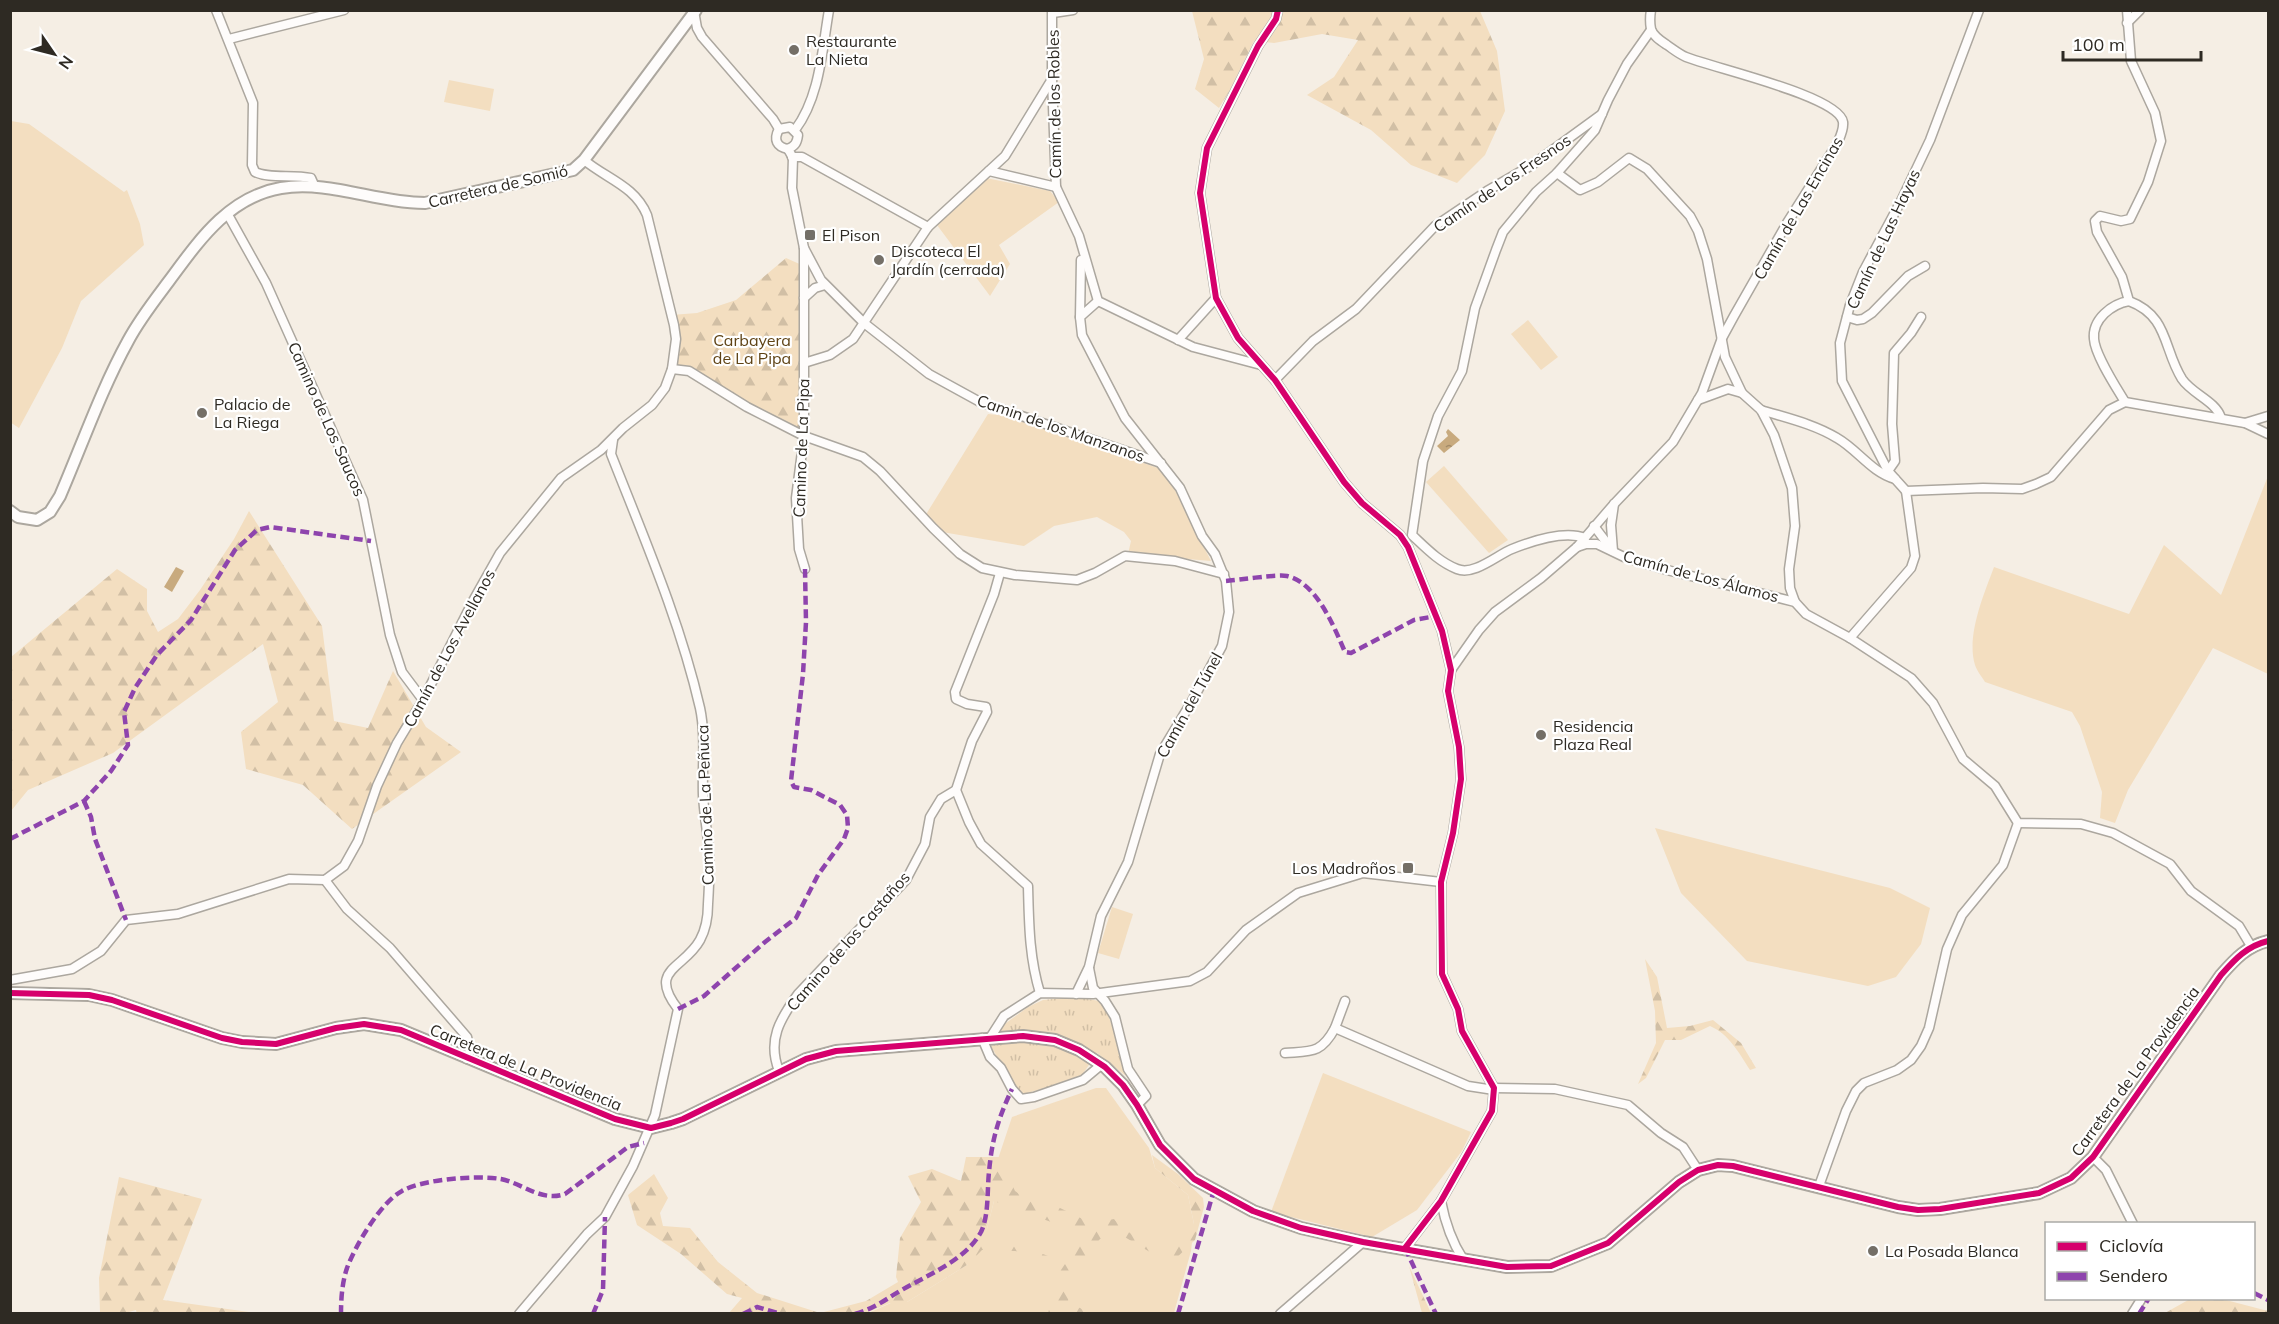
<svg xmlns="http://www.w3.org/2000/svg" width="2279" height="1324" viewBox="0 0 2279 1324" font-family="Mulish,sans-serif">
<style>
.green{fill:#f3dec0}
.forest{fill:url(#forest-firs)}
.park{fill:url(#park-tufts)}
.water{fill:url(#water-ripples)}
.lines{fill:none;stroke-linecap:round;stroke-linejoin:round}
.minor-casing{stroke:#aca79f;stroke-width:11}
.tertiary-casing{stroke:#aca79f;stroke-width:14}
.minor{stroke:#fefcfb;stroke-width:8}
.tertiary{stroke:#fefcfb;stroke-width:10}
.quiet{stroke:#8e44ad;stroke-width:4.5;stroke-dasharray:9 4.5;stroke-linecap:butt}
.cycleway-casing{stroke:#fff;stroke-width:10}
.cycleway{stroke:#d6006c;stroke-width:6}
.poi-dot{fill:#746f67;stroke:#fff;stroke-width:2}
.labels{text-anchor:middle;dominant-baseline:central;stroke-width:4.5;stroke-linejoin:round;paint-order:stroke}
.poi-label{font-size:16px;fill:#2e2a23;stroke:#fff;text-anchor:start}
.street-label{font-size:16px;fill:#2e2a23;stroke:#fff}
.park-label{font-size:16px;fill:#5f4315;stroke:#fff}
</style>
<defs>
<pattern id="forest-firs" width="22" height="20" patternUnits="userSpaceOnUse" patternTransform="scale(1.5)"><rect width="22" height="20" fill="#f3dec0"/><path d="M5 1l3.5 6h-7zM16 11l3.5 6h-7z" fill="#d1bfa5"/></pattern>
<pattern id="park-tufts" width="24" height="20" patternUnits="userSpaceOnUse" patternTransform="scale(1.5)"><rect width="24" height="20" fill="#f3dec0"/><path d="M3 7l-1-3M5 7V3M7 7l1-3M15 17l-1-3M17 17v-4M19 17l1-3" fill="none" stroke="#d1bfa5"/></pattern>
<pattern id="water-ripples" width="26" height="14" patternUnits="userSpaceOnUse" patternTransform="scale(1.5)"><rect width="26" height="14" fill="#c8aa7e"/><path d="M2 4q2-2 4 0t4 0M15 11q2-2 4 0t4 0" fill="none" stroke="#a38b67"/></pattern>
</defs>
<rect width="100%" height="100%" fill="#f5eee4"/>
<g class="green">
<polygon points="449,80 494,89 490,111 444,102"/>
<polygon points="11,121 29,124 124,192 127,190 140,224 144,245 81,301 62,348 19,428 10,422"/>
<polygon points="986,178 1050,191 1059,202 999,245 1010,264 990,296 937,225"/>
<polygon points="1528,320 1558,357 1541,370 1511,334"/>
<polygon points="988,414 1008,416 1161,469 1173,486 1211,561 1128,554 1131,541 1124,532 1097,517 1054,526 1024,546 942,532 925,516"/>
<polygon points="1444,466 1508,540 1489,553 1426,482"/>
<path d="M2268 476V674L2213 648 2128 790 2115 823 2100 818 2102 792 2080 726 2072 712 1985 682C1982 677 1977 671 1975 665 1966 636 1984 594 1994 567L2129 614 2164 545 2221 595Z"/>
<polygon points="1655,828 1890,888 1930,908 1921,944 1896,977 1868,986 1747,961 1681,893"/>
<polygon points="1112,907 1133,914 1119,959 1098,953"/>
<polygon points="1323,1073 1471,1132 1462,1151 1417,1210 1372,1237 1271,1212"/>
<polygon points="1096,1088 1106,1088 1149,1148 1155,1168 1188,1195 1194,1224 1191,1251 1174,1313 866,1314 891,1303 907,1302 967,1265 987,1229 994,1201 995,1168 1012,1117"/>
</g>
<g class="forest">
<polygon points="1192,11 1480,11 1497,51 1505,111 1485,155 1457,183 1411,165 1371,130 1307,95 1334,77 1358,40 1322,34 1274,43 1254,41 1230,90 1219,108 1195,89 1204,59"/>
<polygon points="786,258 804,266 804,436 689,371 672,369 675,352 671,315 697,313 736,300"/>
<polygon points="249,511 322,626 334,721 368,728 393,671 426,727 461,752 352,829 303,785 246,769 241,732 278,702 263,644 113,753 28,790 11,811 11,657 117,569 147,589 147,611 158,632 178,619 200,590 234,539"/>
<path d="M1645 959 1657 977 1667 1028 1690 1026 1713 1020 1741 1043 1756 1068 1750 1070C1739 1053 1729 1034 1710 1026L1681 1040H1665L1646 1078 1638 1084 1656 1043 1655 1011Z"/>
<path d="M1152 1155 1178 1174 1203 1198 1204 1207 1195 1240 1170 1264 1118 1233 1100 1239 1074 1271 1068 1302 1090 1313H1048L1061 1270 1075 1249 1078 1232 994 1201 987 1229 980 1245C1004 1242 1031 1249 1053 1258L1015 1251 982 1250 967 1265 907 1302 910 1313H901L890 1303 866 1313H729L742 1298 727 1294 681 1254 637 1225 628 1195 654 1174 668 1198 660 1213 663 1226 690 1228 718 1262 757 1293 820 1313 866 1301 898 1282 896 1277 900 1238 921 1202 908 1176 932 1169 961 1181 966 1157H999L1015 1191 1036 1205 1058 1207 1091 1223 1114 1219C1124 1230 1160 1258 1176 1248 1183 1243 1189 1231 1194 1224L1188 1195 1155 1168Z"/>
<polygon points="119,1177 202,1199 163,1300 256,1313 137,1314 136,1310 125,1313 100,1313 99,1278"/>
<polygon points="1409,1266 1431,1313 1422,1313"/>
<polygon points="2190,1299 2222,1299 2268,1311 2268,1313 2165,1313"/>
</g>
<path class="park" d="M1074 997 1100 1001C1117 1024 1115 1051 1126 1076L1097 1053 1080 1078 1024 1094 1011 1082 991 1046 1002 1026 1028 1007 1043 1000Z"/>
<g class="water">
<polygon points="1448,429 1460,440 1444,453 1437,446 1448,436 1446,432"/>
<polygon points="176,567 184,571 172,592 164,587"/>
</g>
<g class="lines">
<defs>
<g id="minor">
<path d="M216 10 253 103 252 165 255 172C269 179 293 174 311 178L315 187"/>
<polyline points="1052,10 1052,79 1056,187 1079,236 1098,301 1193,347 1261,365"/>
<polyline points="1278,10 1276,19 1258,46 1207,148 1200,193 1216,298 1238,338 1275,380 1344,482 1362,503 1400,535 1408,547 1442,631 1451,670 1448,691 1459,747 1461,779 1453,833 1441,882 1442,974 1458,1009 1462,1031 1494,1088 1492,1111 1441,1201 1405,1248"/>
<polyline points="1979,10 1930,140 1901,201 1863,272 1850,305 1840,343 1842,381 1888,471 1906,491 1983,488 2022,489 2036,484 2051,477 2109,410 2125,402 2245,423 2268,434"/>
<path d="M2127 10 2131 61 2155 113 2161 141 2148 182 2130 219 2121 221 2100 216 2095 221 2097 232 2122 277 2129 301C2169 316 2163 349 2182 379 2192 394 2216 401 2221 418"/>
<polyline points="694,11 697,28 702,37 773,119 779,129"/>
<polyline points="1053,13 1073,10"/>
<polyline points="2127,23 2140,10"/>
<polyline points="1651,30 1627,64 1608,100 1595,130 1557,173 1580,190 1598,182 1629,158 1647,169 1690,216 1698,231 1707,259 1725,357 1742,393 1761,410 1774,435 1792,488 1795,526 1789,569 1790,588 1795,602"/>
<polyline points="229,39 344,10"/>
<path d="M779 129 790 127 798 135C797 143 795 146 788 149"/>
<path d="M779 129C773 140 777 147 788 149"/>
<path d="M795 130C820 97 822 50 829 10"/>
<polyline points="788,149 793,158 792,188 804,248 804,436 796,498 799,549 805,569"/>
<polyline points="792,157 802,157 928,227"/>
<polyline points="989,171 1056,187"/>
<path d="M1557 173 1536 192 1503 232 1496 250 1475 308 1462 371 1438 416 1423 461 1412 535C1426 548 1439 562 1457 569 1474 576 1497 555 1512 549 1532 541 1564 530 1585 538"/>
<polyline points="227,213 266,283 363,500 390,635 402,672 423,700"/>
<polyline points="804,248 821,280 864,323 929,374 980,402 1161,463"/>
<polyline points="804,298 815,288 825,285"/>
<polyline points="1080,317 1081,260"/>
<polyline points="1847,317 1857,320 1863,319 1872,313 1908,276 1925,266"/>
<polyline points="1178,340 1216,298"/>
<polyline points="804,363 830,355 853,339 928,227 1005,156 1052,79"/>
<polyline points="672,369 689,371 747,407 804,436 863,457 880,471 933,528 960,554 982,568 1015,575 1077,580 1095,573 1125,556 1175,561 1224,574"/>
<polyline points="1275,380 1313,341 1356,309 1435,226 1487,191 1532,165 1602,114"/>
<polyline points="1698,400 1728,389 1742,393"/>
<path d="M2125 402C2116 387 2095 355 2094 339 2092 319 2112 304 2129 301"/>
<path d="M1761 410C1787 418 1814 424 1837 438 1858 450 1871 472 1895 479"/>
<polyline points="2245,423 2268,416"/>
<polyline points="1888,471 1895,461 1892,424 1894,353 1911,333 1921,317"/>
<polyline points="1594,526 1613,551"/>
<polyline points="1577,547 1586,544 1597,544 1624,557 1667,570 1795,602 1806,614 1850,638 1911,678 1933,703 1963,759 1995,786 2018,823 2081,824 2113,833 2170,864 2191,891 2239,926 2251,946"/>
<polyline points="1613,551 1611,525 1614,504"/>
<polyline points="1850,638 1911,568 1915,556 1906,491"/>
<path d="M1451 670 1479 630 1495 612 1541 578 1577 547 1614 504 1673 442 1702 393 1722 338 1734 316 1787 223 1837 144C1840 137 1844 130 1843 122 1839 96 1713 68 1686 57 1679 54 1673 49 1667 45 1661 41 1653 36 1651 29 1650 24 1650 16 1651 10"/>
<path d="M956 790 969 822 981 844 1028 886C1029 922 1029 957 1040 993"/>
<polyline points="325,880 347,909 390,948 467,1037 470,1050 467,1059"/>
<polyline points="1089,968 1093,988 1105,1001 1115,1017 1128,1069 1146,1096 1137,1105"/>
<path d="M10 980 72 969 101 951 126 920 178 914 289 879 325 880 344 866 358 841 377 786 397 743 423 700 473 601 500 553 561 478 601 450 623 428 652 405 665 388 672 369 676 339 674 325 647 215C635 186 607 179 584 160"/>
<polyline points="1076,994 1089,967 1101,916 1128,862 1160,754 1192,701 1222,646 1229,612 1226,581 1215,554 1202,536 1180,488 1125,418 1082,335 1080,317 1098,301"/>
<polyline points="1345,1001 1335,1028 1468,1086 1494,1090"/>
<polyline points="982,1038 990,1057 1001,1068 1012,1089 1021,1099 1034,1097 1083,1080 1101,1065"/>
<polyline points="990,1038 1004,1016 1040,993 1093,994 1190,981 1207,972 1246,930 1298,893 1363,873 1441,882"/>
<path d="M1285 1053C1311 1051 1321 1054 1335 1028"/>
<path d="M779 1071C767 1040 780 1019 798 994L906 880 925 844 930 817 941 799 956 790 972 741 987 712 986 707 967 704 956 699 955 692 994 594 1000 573"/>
<polyline points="1494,1088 1555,1089 1628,1105 1661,1133 1683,1147 1698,1170"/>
<polyline points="2093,1157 2106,1170 2133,1224"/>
<polyline points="1819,1186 1846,1111 1856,1091 1864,1083 1897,1070 1911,1060 1921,1046 1929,1028 1947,949 1962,915 2003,865 2018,823"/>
<path d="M1441 1201C1445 1222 1452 1242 1463 1259"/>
<path d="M519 1314 587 1234 605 1217 633 1166 655 1115 678 1009C647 969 684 969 700 940 706 929 708 916 708 904 709 888 710 871 709 854 708 834 704 815 703 795 702 767 706 736 700 708 680 621 644 538 611 454L613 440"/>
<polyline points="1280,1314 1363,1242"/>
<polyline points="2132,1314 2142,1298"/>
</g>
<g id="tertiary">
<path d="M10 511 18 517 37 520 50 512 60 496C82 445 101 390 128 341 139 320 154 301 169 281 198 242 228 197 281 188 329 180 377 203 425 203L573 170 584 160 696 10"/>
<path d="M10 993 89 995 112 1000 222 1038 242 1042 276 1044 336 1028 364 1024 401 1030 615 1119 651 1128 671 1123 683 1119 806 1059 836 1051 1023 1036 1055 1040 1079 1050 1105 1067 1123 1085 1137 1105 1160 1145 1194 1179 1253 1211 1301 1228 1363 1242 1507 1267 1551 1266 1608 1243 1679 1182 1698 1170 1718 1165 1733 1166 1898 1207 1918 1210 1940 1209 2039 1193 2071 1178 2093 1157 2221 975C2235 959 2247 946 2268 941"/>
</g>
</defs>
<use href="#minor" class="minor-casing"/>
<use href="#tertiary" class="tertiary-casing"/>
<use href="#minor" class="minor"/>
<use href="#tertiary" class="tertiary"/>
<g class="quiet">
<path d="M1226 581C1239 580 1277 574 1287 576 1317 583 1334 627 1345 652L1351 653 1414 620 1436 616"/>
<polyline points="84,801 91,817 95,839 126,920"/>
<polyline points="10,839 84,801 111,771 128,745 124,712 135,688 157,655 191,620 235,550 257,530 270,527 371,541"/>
<polyline points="678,1009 704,996 765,942 796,918 818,875 844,839 848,828 847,815 840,805 811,790 794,787 791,781 803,674 806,622 805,569"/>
<polyline points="1405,1248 1436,1314"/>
<polyline points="2254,1293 2268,1300"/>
<path d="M341 1314C341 1299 342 1283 347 1268 355 1246 381 1202 402 1191 423 1179 477 1175 501 1179 524 1184 541 1202 565 1194L628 1147 644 1143"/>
<polyline points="593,1314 603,1290 605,1217"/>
<polyline points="743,1314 757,1307 781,1314"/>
<path d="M855 1314C875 1308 883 1301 900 1291 927 1275 965 1261 981 1232 989 1215 987 1191 989 1172 992 1139 998 1119 1012 1089"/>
<polyline points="1178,1314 1214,1190"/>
<polyline points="2139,1314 2149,1298"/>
</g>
<defs>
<g id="cycleway">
<polyline points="1278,10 1276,19 1258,46 1207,148 1200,193 1216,298 1238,338 1275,380 1344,482 1362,503 1400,535 1408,547 1442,631 1451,670 1448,691 1459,747 1461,779 1453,833 1441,882 1442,974 1458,1009 1462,1031 1494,1088 1492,1111 1441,1201 1405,1248"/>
<path d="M10 993 89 995 112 1000 222 1038 242 1042 276 1044 336 1028 364 1024 401 1030 615 1119 651 1128 671 1123 683 1119 806 1059 836 1051 1023 1036 1055 1040 1079 1050 1105 1067 1123 1085 1137 1105 1160 1145 1194 1179 1253 1211 1301 1228 1363 1242 1507 1267 1551 1266 1608 1243 1679 1182 1698 1170 1718 1165 1733 1166 1898 1207 1918 1210 1940 1209 2039 1193 2071 1178 2093 1157 2221 975C2235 959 2247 946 2268 941"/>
</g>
</defs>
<use href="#cycleway" class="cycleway-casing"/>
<use href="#cycleway" class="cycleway"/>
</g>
<g class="poi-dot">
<circle cx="794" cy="50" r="6"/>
<rect x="804" y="229" width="12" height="12" rx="3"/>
<circle cx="879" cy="260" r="6"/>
<circle cx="202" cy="413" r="6"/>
<circle cx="1541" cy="735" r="6"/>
<rect x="1402" y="862" width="12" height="12" rx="3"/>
<circle cx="1873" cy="1251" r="6"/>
</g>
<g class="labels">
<g class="poi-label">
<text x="806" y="41">Restaurante<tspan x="806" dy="18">La Nieta</tspan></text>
<text x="822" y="235">El Pison</text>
<text x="891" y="251">Discoteca El<tspan x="891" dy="18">Jardín (cerrada)</tspan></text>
<text x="214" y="404">Palacio de<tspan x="214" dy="18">La Riega</tspan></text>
<text x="1553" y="726">Residencia<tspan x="1553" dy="18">Plaza Real</tspan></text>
<text x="1396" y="868" text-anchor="end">Los Madroños</text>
<text x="1885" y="1251">La Posada Blanca</text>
</g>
<g class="street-label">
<text transform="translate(1054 104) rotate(-91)">Camín de los Robles</text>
<text transform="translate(1502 183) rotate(-34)">Camín de Los Fresnos</text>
<text transform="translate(498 186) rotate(-13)">Carretera de Somió</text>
<text transform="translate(1798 208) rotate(-60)">Camín de Las Encinas</text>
<text transform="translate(1883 239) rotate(-65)">Camín de Las Hayas</text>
<text transform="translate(327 419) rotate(66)">Camino de Los Saucos</text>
<text transform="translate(1061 428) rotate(19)">Camin de los Manzanos</text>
<text transform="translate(801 448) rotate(-88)">Camino de La Pipa</text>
<text transform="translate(1701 576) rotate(15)">Camín de Los Álamos</text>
<text transform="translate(449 648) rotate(-62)">Camín de Los Avellanos</text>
<text transform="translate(1189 705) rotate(-61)">Camín del Túnel</text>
<text transform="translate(705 805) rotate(-92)">Camino de La Peñuca</text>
<text transform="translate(848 941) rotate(-49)">Camino de los Castaños</text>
<text transform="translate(526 1067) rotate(22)">Carretera de La Providencia</text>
<text transform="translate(2135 1071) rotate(-54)">Carretera de La Providencia</text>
</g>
<g class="park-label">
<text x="752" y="340">Carbayera<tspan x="752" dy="18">de La Pipa</tspan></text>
</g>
</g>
<rect width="2279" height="1324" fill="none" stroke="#2e2a23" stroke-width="24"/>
<rect x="2045" y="1222" width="210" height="78" fill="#ffffff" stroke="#abaaa7" stroke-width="1.5"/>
<rect x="2057" y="1242" width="30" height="9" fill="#d6006c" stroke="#abaaa7" stroke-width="1.5"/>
<text x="2099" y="1252" font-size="18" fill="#2e2a23">Ciclovía</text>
<rect x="2057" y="1272" width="30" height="9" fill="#8e44ad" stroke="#abaaa7" stroke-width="1.5"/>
<text x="2099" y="1282" font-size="18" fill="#2e2a23">Sendero</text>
<g transform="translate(54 54) rotate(125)" stroke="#ffffff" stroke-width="4.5" paint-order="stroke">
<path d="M0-4.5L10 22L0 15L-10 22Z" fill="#2e2a23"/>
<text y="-9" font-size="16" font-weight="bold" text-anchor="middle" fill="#2e2a23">N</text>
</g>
<path d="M2063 51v9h138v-9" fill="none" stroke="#2e2a23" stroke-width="3"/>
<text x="2072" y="51" font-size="18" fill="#2e2a23" stroke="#ffffff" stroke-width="4.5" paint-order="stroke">100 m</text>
</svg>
